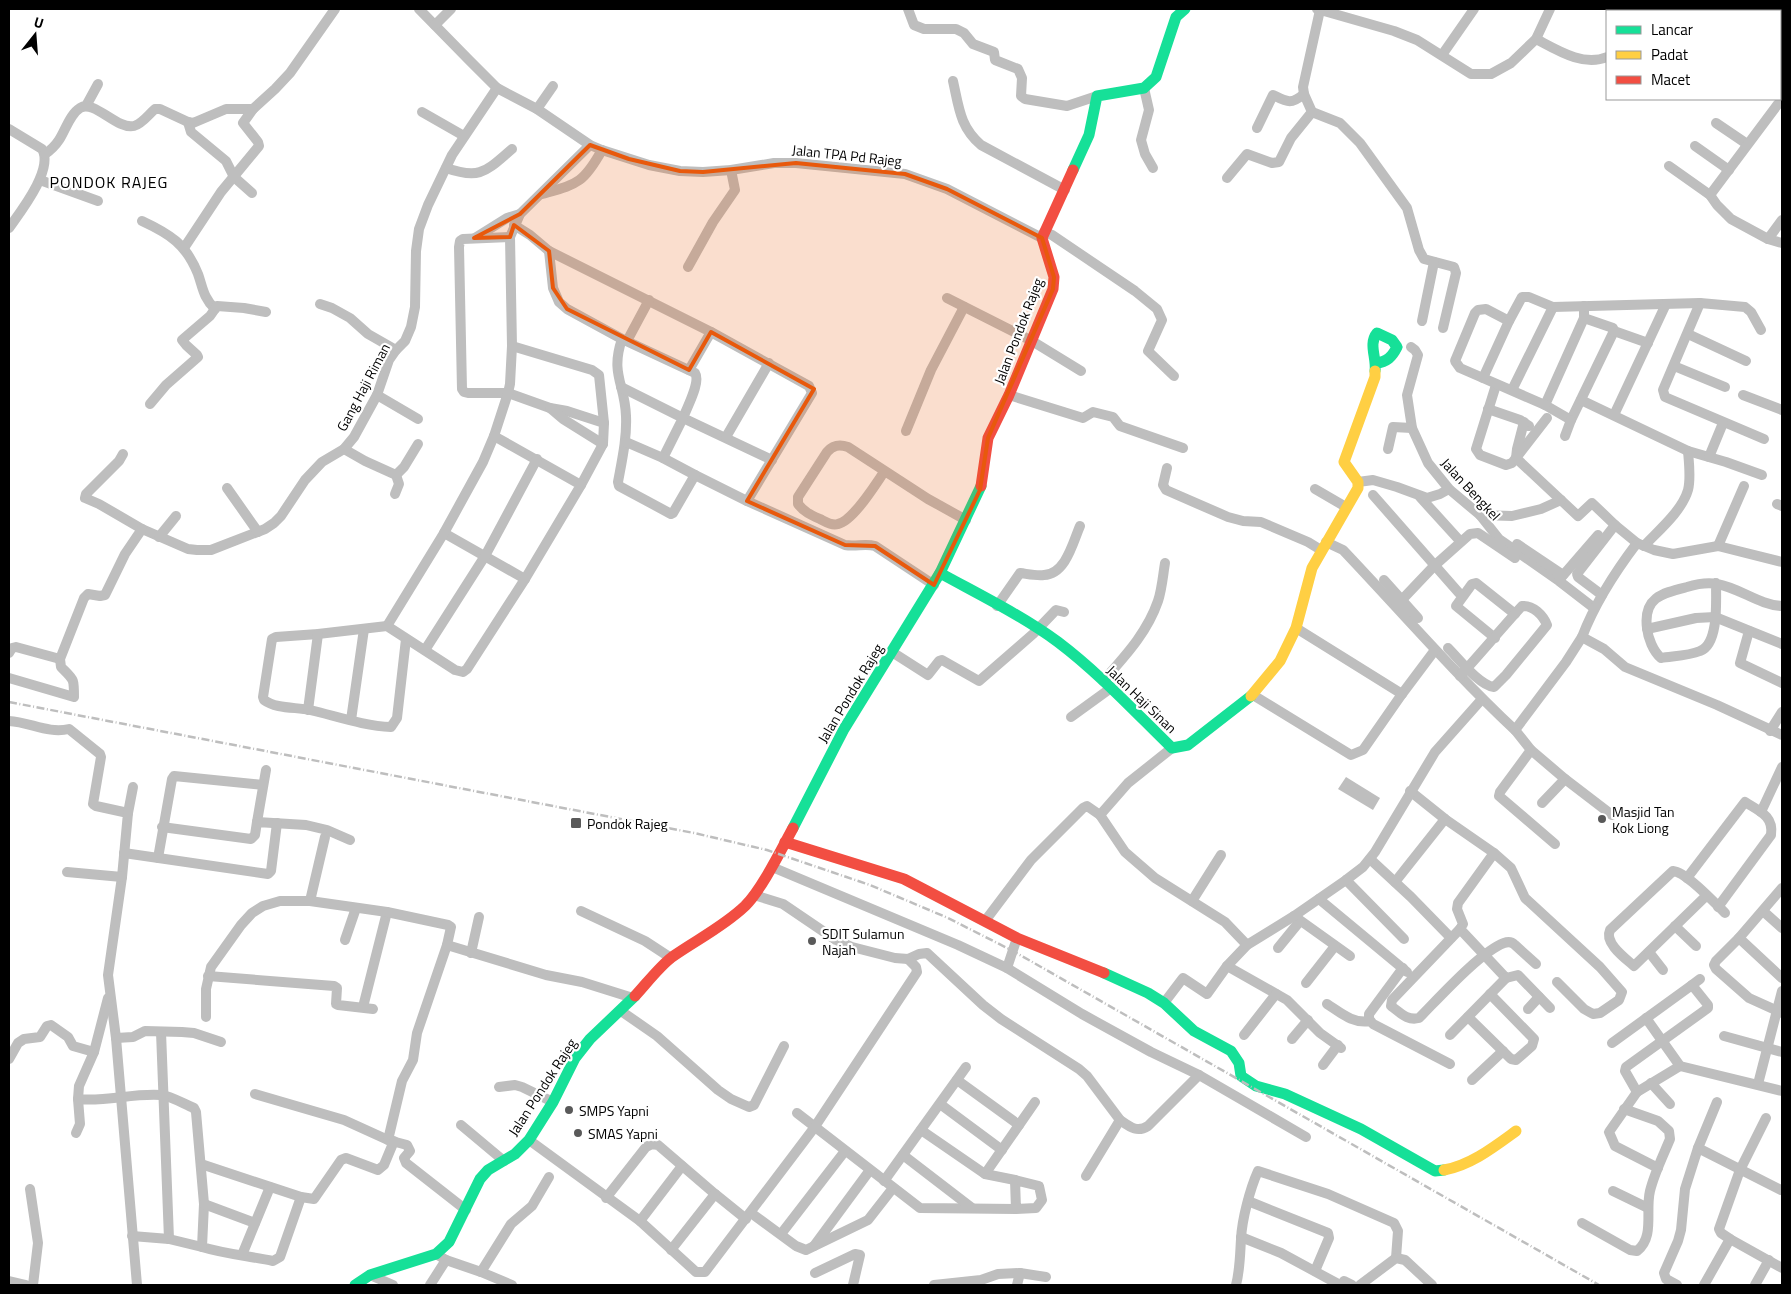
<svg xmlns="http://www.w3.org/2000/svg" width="1791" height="1294" viewBox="0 0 1791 1294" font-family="'Titillium Web',sans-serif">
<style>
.water{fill:#bebebe}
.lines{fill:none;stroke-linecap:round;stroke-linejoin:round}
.street{stroke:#bebebe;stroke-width:10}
.fast{stroke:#16e098;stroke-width:11}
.slow{stroke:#ffcf43;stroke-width:11}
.jam{stroke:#f24e42;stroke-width:11}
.rail{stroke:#bebebe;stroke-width:2.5;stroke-dasharray:8 2.5 1 2.5;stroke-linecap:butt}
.marked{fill:#e8590c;fill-opacity:0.2;stroke:#e8590c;stroke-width:4;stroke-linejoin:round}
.poi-dot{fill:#595959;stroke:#fff;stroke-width:2}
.labels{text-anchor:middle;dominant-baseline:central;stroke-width:4.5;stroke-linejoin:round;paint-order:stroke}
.street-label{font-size:14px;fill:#000;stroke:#fff}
.poi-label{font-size:14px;fill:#000;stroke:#fff;text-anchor:start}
.quarter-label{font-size:16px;letter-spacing:1px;fill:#000;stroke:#fff}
</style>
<rect width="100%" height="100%" fill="#fff"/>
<polygon class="water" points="1346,777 1380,798 1373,810 1338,789"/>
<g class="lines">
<g class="street">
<polyline points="419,9 469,60 497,88 537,109 590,145 602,150 649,165 680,171 703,172 731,170 774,163 796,163 905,174 947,189 1042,238"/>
<polyline points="908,9 914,25 924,29 956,29 964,33 973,44 994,52 995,60 1018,69 1022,78 1021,96 1025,99 1067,106 1097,96"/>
<polyline points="1317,9 1394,31 1417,40 1471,74 1491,74 1511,63 1536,39 1550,9"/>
<polyline points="1731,11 1733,9"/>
<polyline points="435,25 451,9"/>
<path d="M1536 39C1557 50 1583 67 1607 57"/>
<polyline points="1442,55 1474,9"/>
<polyline points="1780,58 1782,59"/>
<path d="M953 81C959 108 960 127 981 145L1065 190"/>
<polyline points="1144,88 1149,110 1141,140 1145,154 1153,168"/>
<polyline points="86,106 98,84"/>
<polyline points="537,109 553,86"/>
<polyline points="422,112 464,136"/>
<polyline points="1312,112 1340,123 1360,143 1407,208 1419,250 1424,259 1454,267 1456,273 1443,328"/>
<polyline points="188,122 191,132 226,161 234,177 252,193"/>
<polyline points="1716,123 1747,144"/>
<path d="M1257 128 1273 95C1287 102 1291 105 1304 94"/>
<path d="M9 129 42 149C54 169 21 211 9 228"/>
<polyline points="1695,146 1729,170"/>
<path d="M45 154C51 150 55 146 59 140 65 131 70 114 80 108 94 99 117 130 134 126 142 124 149 114 155 109H160L188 122 193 123 226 109H253L275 89 290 73 335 9"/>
<polyline points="1669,166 1710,195 1717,205 1731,219 1768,239 1782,243"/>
<path d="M446 168C481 180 486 171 512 149"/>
<polyline points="1227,178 1247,154 1272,163 1279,162 1291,138 1312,112 1304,94 1303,87 1320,10"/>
<polyline points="40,180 98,201"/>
<path d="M542 194C577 184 583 184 602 150"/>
<polyline points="1710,195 1778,104"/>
<path d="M142 221C170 234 186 244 198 274 203 288 203 297 215 309"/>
<path d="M514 225 530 235 549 251 711 332 809 386 812 393 747 501 695 475 673 513 671 514 619 486 618 482C622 460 627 438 626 416 625 384 610 374 622 339"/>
<polyline points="1044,232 1052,235 1135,291 1157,309 1162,320 1148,351 1174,376"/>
<polyline points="510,237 463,239 460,241 459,247 462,389 464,392 468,393 508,393 550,408 567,411 604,423"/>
<polyline points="475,238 507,218 520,214"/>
<polyline points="1768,239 1782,220"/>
<polyline points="184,248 221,192 259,146 258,142 243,123 253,109"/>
<path d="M549 251 553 288 559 302 567 309 622 339 695 373C701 382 687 407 683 418L772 460"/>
<polyline points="688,267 713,222 735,190 731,170"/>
<polyline points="947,298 1032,341 1081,371"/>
<polyline points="1700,303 1663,390 1665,397 1764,439"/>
<polyline points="320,304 332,308 350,318 368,334 396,350"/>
<polyline points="1584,318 1613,328 1614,331 1571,420 1545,405 1584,318 1584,306"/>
<polyline points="1422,321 1434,262"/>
<polyline points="1614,331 1648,343"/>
<polyline points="1688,334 1746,361"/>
<polyline points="627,341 649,300"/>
<polyline points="512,346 592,370 599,375 604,423 603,444 581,485"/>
<polyline points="1411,347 1415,350 1418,355 1407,395 1412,428 1428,463 1449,489 1480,515 1499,539 1559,581 1594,608"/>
<polyline points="1674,366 1725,387"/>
<polyline points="689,370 711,332"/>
<polyline points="1483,378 1460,368 1455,361 1475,313 1478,310 1486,309 1509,321"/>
<polyline points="1496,385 1476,449 1480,455 1506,465 1512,463 1547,418"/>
<polyline points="621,387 683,418 663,458"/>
<polyline points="1512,390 1553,307"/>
<polyline points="377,395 418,419"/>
<polyline points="1009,395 1083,418 1093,412 1113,417 1120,426 1183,448"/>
<polyline points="1743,395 1782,410"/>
<polyline points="1581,400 1688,451 1726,462 1762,475"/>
<polyline points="150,404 166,385 198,357 197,355 186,345 182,340 210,316 217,306 244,308 266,312"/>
<polyline points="1545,405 1483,378 1509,321 1522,297 1529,297 1553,307 1700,303 1745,307 1751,312 1761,330"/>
<polyline points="550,408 563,419 603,444"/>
<polyline points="1488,409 1520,420 1529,426"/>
<polyline points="1614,415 1666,304"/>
<polyline points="1524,422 1517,449 1516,458 1578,516 1592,503 1615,525 1637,543"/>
<polyline points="906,431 931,370 964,307"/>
<polyline points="1565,436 1571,420"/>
<polyline points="726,437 769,363"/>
<polyline points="626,442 663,458 695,475"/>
<polyline points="344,449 365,461 396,475 399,484 395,494"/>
<polyline points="1388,449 1393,427 1412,428"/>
<polyline points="123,454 119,461 86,494 85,498 99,504 142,529 188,549 197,550 211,550 265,529 274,523 281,516 305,480 322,462 344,449 354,437 377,395 389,360 396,350 405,341 411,327 415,307 416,251 419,229 428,205 452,155 497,88"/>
<polyline points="1709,457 1723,423"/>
<polyline points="1167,468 1163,485 1166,490 1228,517 1243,521 1261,522 1308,542 1321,550"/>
<path d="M884 472C875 485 853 521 838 524 832 526 826 522 820 519 811 515 804 512 798 504V497L827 452C833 445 839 444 848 447L928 499 966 520"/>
<polyline points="396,475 404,467 418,444"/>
<polyline points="1358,482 1373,480 1397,487 1427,498 1440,494 1449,489"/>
<polyline points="227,488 258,532"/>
<polyline points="1315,489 1346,507"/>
<polyline points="1373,495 1459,593"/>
<polyline points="1420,497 1460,541"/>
<path d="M747 501 845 545C856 547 865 543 875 546L934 585"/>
<polyline points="1777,504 1782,506"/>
<polyline points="1480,515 1512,516 1541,509 1561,500"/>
<polyline points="444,533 525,579"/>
<polyline points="159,537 176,516"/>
<path d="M1326 542 1343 550C1400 610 1454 673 1515 730L1566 662 1582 637 1604 649 1625 667 1717 705 1782 735"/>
<polyline points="1517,544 1563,575"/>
<path d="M1644 546C1658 531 1682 511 1688 490 1691 479 1689 463 1688 451"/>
<polyline points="1718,546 1744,486"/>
<polyline points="1384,580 1418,618"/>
<polyline points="1559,580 1598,535"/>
<path d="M1716 583C1716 601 1719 644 1700 651 1688 656 1673 656 1661 658 1653 651 1648 638 1647 628 1643 597 1663 593 1687 587 1697 584 1706 582 1717 584 1740 588 1759 605 1782 606"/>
<polyline points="1602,595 1578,577 1577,574 1615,525"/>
<path d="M997 606 1020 573C1028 574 1037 576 1044 575 1066 574 1073 542 1080 526"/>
<polyline points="1396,606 1434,566 1470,534 1478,533 1515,558"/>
<polyline points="387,626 444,533 483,462 494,436 508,393 510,384 512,346 510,237 520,214 590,145"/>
<polyline points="1296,628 1402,694"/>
<polyline points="1647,629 1696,618 1715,617 1782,644"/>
<polyline points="1749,631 1740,663 1782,683"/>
<path d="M1582 637C1595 603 1615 572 1637 543L1654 550 1673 554 1718 546 1782 562"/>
<polyline points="1495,638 1456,606 1472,584 1476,583 1515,614"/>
<path d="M406 639 397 718 391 727C364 726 336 716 310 710 296 707 276 709 264 700L263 697 272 639 276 637 318 634 387 626 455 670 463 672 467 669 525 579 581 485 494 436"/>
<path d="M1448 648C1459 659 1479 685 1494 687L1506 675 1547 625C1543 615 1533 605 1522 606 1501 629 1481 653 1460 676"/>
<polyline points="425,650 485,556 537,459"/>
<polyline points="892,652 928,675 939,661 942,660 979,681 1033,634 1056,610 1064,612"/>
<polyline points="9,653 12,648 16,647 60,659"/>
<path d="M9 678 74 697C74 678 74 680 61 667L60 659 84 598 88 594 100 596 105 595 125 554 142 529"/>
<path d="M1103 681C1125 656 1147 633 1158 601 1162 589 1163 575 1165 563"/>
<polyline points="1253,695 1351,755 1363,750 1402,694 1435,650"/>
<polyline points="308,710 318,634"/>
<polyline points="1071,717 1111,688"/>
<polyline points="351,720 364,629"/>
<path d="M9 721C30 722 48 734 69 729L100 754 101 757 93 804 96 806 128 813 122 877 108 975 116 1038 137 1285"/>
<polyline points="1515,730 1531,750 1500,792 1499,796 1555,844"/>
<polyline points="1770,731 1782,712"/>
<polyline points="1172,748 1128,783 1100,815 1125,852 1155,878 1225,922 1247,945"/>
<polyline points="1531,750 1565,779 1542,803"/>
<polyline points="1565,779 1612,815"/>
<polyline points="1410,791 1445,819 1494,853 1511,868 1525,898 1600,967 1622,992 1619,1000 1600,1013 1593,1014 1584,1009 1557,982"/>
<polyline points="1761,812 1782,767"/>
<polyline points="128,813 133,787"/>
<polyline points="257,822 266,770"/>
<polyline points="162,827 251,839 255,835 257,822 306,825 327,830 350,840"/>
<polyline points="124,853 268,874 271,871 277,823"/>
<polyline points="1494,853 1458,903 1457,909 1463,924 1460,929 1506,978 1518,975 1550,1008"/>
<polyline points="158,858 172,779 174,776 263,785"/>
<polyline points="1370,859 1411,897 1451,938"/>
<polyline points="772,867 958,945 1007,968"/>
<polyline points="67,872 122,877"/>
<path d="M1687 878 1745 802C1759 811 1774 816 1771 835L1718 907"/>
<polyline points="1346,880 1404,939"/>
<polyline points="1395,882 1445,819"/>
<polyline points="1782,888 1739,938 1716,961 1714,965 1716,969 1749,998 1782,1013"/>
<polyline points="754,895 783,904 836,940 852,947 895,958 908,959 919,954 927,953 983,1005 1001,1019 1079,1069 1087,1076 1120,1120 1086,1176"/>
<path d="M1706 896 1634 966C1625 958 1604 943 1610 930L1673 871C1686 872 1715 903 1725 913"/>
<polyline points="1319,899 1407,972"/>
<polyline points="310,901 325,837"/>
<polyline points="1192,901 1221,855"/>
<polyline points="581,911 645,941 671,958"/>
<polyline points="1763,911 1782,928"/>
<polyline points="1294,916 1350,956"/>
<polyline points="985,921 1031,860 1083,808 1087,806 1100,815"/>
<polyline points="1675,926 1696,946"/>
<path d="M1460 929 1392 1000 1391 1006C1401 1013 1407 1021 1419 1018 1439 998 1480 952 1504 943 1509 941 1512 942 1515 945L1536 964"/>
<polyline points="1017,938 1007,968 1082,1014 1151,1052 1199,1075 1306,1137"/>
<polyline points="1739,938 1782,978"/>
<polyline points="345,940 356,908"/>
<polyline points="1278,948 1300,921"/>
<polyline points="1649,952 1663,970"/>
<polyline points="471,953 479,917"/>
<polyline points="1227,966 1287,1000 1320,1033 1341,1048"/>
<polyline points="1403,968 1369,1014 1369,1019 1373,1024 1450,1064"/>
<polyline points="208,976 334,986 337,988 336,1004 338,1005 373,1009"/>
<polyline points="1306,983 1335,946"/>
<path d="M108 998 94 1052 79 1086 78 1099C105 1102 133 1093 161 1095 171 1096 184 1104 194 1108L196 1112 204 1204 202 1247C225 1254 249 1256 273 1261L280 1257 301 1197"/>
<polyline points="1164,1003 1183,978 1207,994 1227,966 1247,945 1294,916 1346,880 1363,867 1375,852 1435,752 1482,699"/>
<path d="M1327 1004C1341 1013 1353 1024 1370 1021"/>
<polyline points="363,1007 387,912"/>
<polyline points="1528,1009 1539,997"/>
<polyline points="621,1011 657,1036 718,1090 731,1099 749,1107 754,1105 784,1046"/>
<polyline points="206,1017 206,989 211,967 241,925 252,913 263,906 280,901 310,901 387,912 448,925 451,927 447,945 546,975 582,982 633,998"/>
<polyline points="1468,1017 1511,1059 1516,1060 1532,1046 1534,1039 1490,994"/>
<polyline points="1646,1018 1680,1066 1782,1091"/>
<polyline points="161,1032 169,1239"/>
<polyline points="1244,1035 1276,994"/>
<polyline points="1450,1035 1506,978"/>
<polyline points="1724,1036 1782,1052"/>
<polyline points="116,1038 133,1037 145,1031 182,1032 194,1033 221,1042"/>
<polyline points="1292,1039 1308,1020"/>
<polyline points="1612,1043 1692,985"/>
<polyline points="9,1059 18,1043 24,1039 40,1037 47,1026 51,1025 68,1037 73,1046 94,1052"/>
<polyline points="1323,1065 1338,1045"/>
<polyline points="1680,1066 1637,1092 1625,1071 1626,1067 1708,1008 1708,1005 1692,985 1700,979"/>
<polyline points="957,1080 1019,1125"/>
<polyline points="1472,1080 1503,1051"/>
<polyline points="1651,1083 1670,1104"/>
<polyline points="1758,1084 1782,991"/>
<polyline points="499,1087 515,1085 522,1087 553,1102"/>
<polyline points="1637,1092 1609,1132 1615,1146 1658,1168"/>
<polyline points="255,1094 344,1120 388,1140 407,1145 410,1151 404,1158 406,1163 466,1210"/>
<polyline points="1717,1102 1698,1148 1781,1190"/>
<polyline points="940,1104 1002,1150"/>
<polyline points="797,1113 920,1208 1016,1209 1015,1180 1039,1186 1042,1200 1036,1208 1016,1209"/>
<path d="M1120 1120C1130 1127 1137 1133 1148 1126L1199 1075"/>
<polyline points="461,1125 504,1161"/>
<polyline points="921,1130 985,1174 1015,1180"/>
<polyline points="76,1133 80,1124 78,1099"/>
<polyline points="388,1140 402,1081 413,1060 417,1033 447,945"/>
<polyline points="529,1140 640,1221 696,1272 705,1272 814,1128 917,972 916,967 908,959"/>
<polyline points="903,1155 972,1208"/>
<polyline points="201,1164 301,1197 314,1199 341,1160 346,1158 378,1170 384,1165 394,1141"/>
<polyline points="985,1174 1035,1102"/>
<polyline points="884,1181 966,1067"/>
<polyline points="30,1189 38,1243 33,1285"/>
<polyline points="1613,1191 1648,1208"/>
<polyline points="606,1198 646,1147 652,1144 658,1145 715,1194 746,1219"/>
<polyline points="1248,1201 1328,1233 1329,1238 1315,1271"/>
<polyline points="204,1204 255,1223"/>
<polyline points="751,1213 796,1246 806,1250 868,1220 893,1188"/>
<polyline points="640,1221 682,1166"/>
<path d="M1582 1223 1630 1250 1637 1251C1655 1237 1645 1211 1650 1191 1654 1174 1663 1156 1670 1139L1669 1131 1658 1121 1624 1109"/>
<polyline points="781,1234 845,1151"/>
<polyline points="132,1236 169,1239 202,1247"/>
<polyline points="1241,1237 1281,1253 1340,1285"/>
<polyline points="1730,1239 1782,1268"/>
<polyline points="814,1246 870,1170"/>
<polyline points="671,1250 715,1194"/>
<polyline points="436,1254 446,1260 481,1272 512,1285"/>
<polyline points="242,1255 270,1187"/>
<polyline points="481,1272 511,1224 532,1206 549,1177"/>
<polyline points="815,1273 855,1254 860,1255 853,1285"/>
<polyline points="1020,1273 1046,1277"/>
<polyline points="370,1275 393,1285"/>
<polyline points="9,1281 26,1285"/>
<polyline points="1344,1281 1352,1285"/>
<polyline points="430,1285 446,1260"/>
<polyline points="934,1285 981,1280 998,1274 1020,1273 1017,1285"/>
<path d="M1236 1285C1240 1270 1240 1255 1241 1239 1242 1219 1250 1189 1258 1171L1328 1194 1394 1223 1398 1231 1396 1258"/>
<polyline points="1360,1285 1396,1258 1405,1260 1432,1285"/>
<polyline points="1677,1285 1666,1279 1664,1273 1678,1241 1681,1230 1685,1189 1698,1148"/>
<polyline points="1704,1285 1730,1239 1721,1233 1719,1229 1740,1170 1766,1118"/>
<polyline points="1755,1285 1769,1260"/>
</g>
<g class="fast">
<polyline points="1073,170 1089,135 1097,96 1144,88 1156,77 1176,17 1185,9"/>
<path d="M1375 371C1377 358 1368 344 1377 333L1392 340 1397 347C1392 357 1387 362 1376 363"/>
<path d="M940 573C980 595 1021 615 1058 642 1099 673 1135 712 1172 748L1188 745 1251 696"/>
<polyline points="793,828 844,729 940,573 981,486"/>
<polyline points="1104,973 1148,993 1164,1003 1194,1031 1231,1051 1239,1063 1241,1076 1256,1086 1285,1094 1361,1129 1435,1171 1444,1170"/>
<polyline points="355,1285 370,1275 436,1254 449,1242 480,1179 488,1170 515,1154 529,1140 553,1102 575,1058 590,1039 635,996"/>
</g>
<g class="slow">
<polyline points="1251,696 1280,661 1296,628 1312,568 1358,488 1358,482 1344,462 1375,377 1375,371"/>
<path d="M1444 1170C1471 1165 1494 1147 1516 1131"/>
</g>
<g class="jam">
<polyline points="981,486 988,438 1009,395 1053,289 1054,277 1042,238 1073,170"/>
<polyline points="785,842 904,879 1017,938 1104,973"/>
<path d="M635 996C647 983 659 967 672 957 696 940 723 927 745 906 762 889 781 850 793 828"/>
</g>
<polyline class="rail" points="9,702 694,833 767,850 870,885 948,918 1013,951 1599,1285"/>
</g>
<path class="marked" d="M590 145 629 159 680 171 703 172 796 163 905 174 947 189 1042 238 1054 277 1053 289 988 438 980 490 934 585 875 546 845 545 747 501 814 389 711 332 689 370 567 309 553 288 549 251 514 225 510 237 474 238 520 214Z"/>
<g class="poi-dot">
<circle cx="1602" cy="819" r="5"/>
<rect x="570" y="817" width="12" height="12" rx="2.5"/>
<circle cx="812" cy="941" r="5"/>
<circle cx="569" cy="1110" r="5"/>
<circle cx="578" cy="1133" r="5"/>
</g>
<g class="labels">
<g class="street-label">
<text transform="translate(847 155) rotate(6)">Jalan TPA Pd Rajeg</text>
<text transform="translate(1018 331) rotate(-69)">Jalan Pondok Rajeg</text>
<text transform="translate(363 387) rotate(-62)">Gang Haji Riman</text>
<text transform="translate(1471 489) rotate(47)">Jalan Bengkel</text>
<text transform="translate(850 693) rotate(-59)">Jalan Pondok Rajeg</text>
<text transform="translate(1142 699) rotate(44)">Jalan Haji Sinan</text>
<text transform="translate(542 1087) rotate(-57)">Jalan Pondok Rajeg</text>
</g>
<g class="poi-label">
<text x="1612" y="811">Masjid Tan<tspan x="1612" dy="16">Kok Liong</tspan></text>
<text x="587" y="823">Pondok Rajeg</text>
<text x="822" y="933">SDIT Sulamun<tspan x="822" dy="16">Najah</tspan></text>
<text x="579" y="1110">SMPS Yapni</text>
<text x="588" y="1133">SMAS Yapni</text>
</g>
<g class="quarter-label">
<text x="109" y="182">PONDOK RAJEG</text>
</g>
</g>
<rect width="1791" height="1294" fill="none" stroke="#000000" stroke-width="20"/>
<rect x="1606" y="10" width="175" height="90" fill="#ffffff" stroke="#999999"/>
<rect x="1616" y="26" width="25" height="8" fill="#16e098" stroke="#999999"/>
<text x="1651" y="35" font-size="15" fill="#000000">Lancar</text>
<rect x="1616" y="51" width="25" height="8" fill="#ffcf43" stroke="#999999"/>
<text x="1651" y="60" font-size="15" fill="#000000">Padat</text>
<rect x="1616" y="76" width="25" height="8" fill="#f24e42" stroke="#999999"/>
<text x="1651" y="85" font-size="15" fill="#000000">Macet</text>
<g transform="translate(35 35) rotate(17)" stroke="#ffffff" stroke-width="4" paint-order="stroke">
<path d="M0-4L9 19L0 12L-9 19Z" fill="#000000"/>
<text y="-8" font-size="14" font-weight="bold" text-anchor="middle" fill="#000000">U</text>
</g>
</svg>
